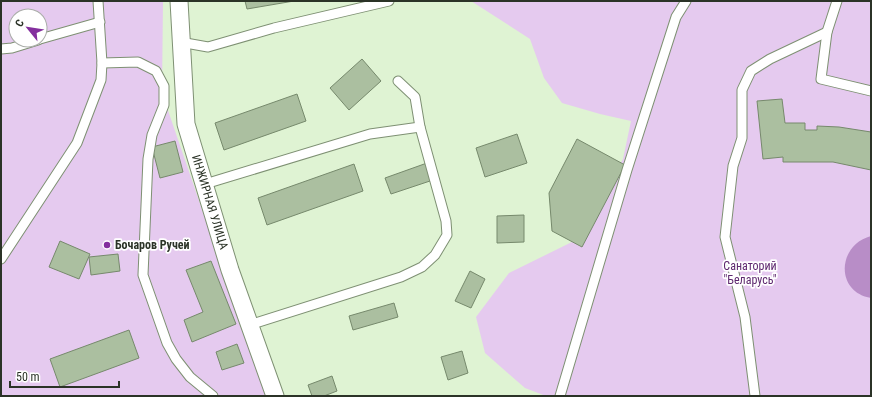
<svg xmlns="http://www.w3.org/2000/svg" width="872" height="397" viewBox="0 0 872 397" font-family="'Roboto Condensed',sans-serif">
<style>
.green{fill:#e5caef;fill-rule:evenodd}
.water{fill:#b88dc7}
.building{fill:#abbfa0;stroke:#76896c}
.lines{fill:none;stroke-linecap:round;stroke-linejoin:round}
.service-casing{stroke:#7e9073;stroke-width:11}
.minor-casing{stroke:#7e9073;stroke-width:19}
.service{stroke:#fff;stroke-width:9}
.minor{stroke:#fff;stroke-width:17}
.poi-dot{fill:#842f9e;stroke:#fff;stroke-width:1.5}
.labels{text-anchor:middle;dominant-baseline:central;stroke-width:3.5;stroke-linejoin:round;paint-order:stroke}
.street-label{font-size:12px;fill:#2b3327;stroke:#fff}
.poi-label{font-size:12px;font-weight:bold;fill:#2b3327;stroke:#fff;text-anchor:start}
.park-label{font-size:12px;fill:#5e286f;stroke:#fff}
</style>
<rect width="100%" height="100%" fill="#dff3d3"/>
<g class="green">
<path d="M1 1H163L162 93 266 396H1ZM16 16H40V40H16Z"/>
<polygon points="471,1 871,1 871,396 546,396 525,388 485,353 476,317 509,273 576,240 623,159 631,121 600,114 562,103 544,78 530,39"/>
</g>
<path class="water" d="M871 236V298C835 292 837 245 871 236Z"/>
<g class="building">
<polygon points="245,1 294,1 247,9"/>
<polygon points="362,59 381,81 349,110 330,88"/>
<polygon points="297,94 306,121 224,150 215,123"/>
<polygon points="782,99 785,123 805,123 805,130 817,130 817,126 839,127 871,132 871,170 833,162 783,162 783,157 763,159 757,101"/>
<polygon points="517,134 527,163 485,177 476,148"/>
<polygon points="577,139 625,165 582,247 552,231 549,193"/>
<polygon points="175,141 183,172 160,178 152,147"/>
<polygon points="427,163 433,180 391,194 385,178"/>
<polygon points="354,164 363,191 267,225 258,198"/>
<polygon points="524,215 524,242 497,243 497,216"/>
<polygon points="60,241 90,254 79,279 49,267"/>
<polygon points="118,254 120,271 91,275 89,257"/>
<polygon points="211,261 236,324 192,342 184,320 203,312 186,270"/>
<polygon points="470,271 485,279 471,308 455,301"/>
<polygon points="394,303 398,317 353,330 349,316"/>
<polygon points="129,330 139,358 60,387 50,359"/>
<polygon points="237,344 244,363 222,370 216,352"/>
<polygon points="462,351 468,373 448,380 441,357"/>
<polygon points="332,376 337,391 324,396 312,396 308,385"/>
</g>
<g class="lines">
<defs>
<g id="service">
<polyline points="837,1 827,32 821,79 871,91"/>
<polyline points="40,39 100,22"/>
<polyline points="180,42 208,47 274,28 389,1"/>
<polyline points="1,49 12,48 38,40"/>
<polyline points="102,63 138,62 156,71 164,86 164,105 152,135 148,159 143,275 167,343 176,359 190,377 213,396"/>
<polyline points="205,184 370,134 420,127"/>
<polyline points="1,259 77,143 101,80 102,63 98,1"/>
<polyline points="249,325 401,277 422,267 435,255 447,235 446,221 420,127 415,97 398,81"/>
<polyline points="560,396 627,170 676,17 686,1"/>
<polyline points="755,396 745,317 725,237 733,166 742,138 742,90 751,71 770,59 827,32"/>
</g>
<polyline id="minor" points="179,1 186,124 230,270 275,396"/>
</defs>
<use href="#service" class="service-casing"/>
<use href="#minor" class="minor-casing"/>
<use href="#service" class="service"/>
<use href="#minor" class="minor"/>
</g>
<circle class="poi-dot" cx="107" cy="245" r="4"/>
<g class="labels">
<g class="street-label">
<text transform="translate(210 202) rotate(73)">ИНЖИРНАЯ УЛИЦА</text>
</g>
<g class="poi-label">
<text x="115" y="245">Бочаров Ручей</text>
</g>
<g class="park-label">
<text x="750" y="266">Санаторий<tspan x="750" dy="14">"Беларусь"</tspan></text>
</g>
</g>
<rect width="872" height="397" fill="none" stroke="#2b3327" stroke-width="4"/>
<g transform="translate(28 28) rotate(300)"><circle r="19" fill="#ffffff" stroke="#aaada9"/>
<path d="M0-3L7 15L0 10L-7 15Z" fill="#842f9e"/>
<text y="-6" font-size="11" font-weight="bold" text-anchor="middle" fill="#2b3327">С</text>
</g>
<path d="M10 381v6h109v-6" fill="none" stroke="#2b3327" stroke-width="2"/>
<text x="16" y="381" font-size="12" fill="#2b3327" stroke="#ffffff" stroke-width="3" paint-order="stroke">50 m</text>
</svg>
